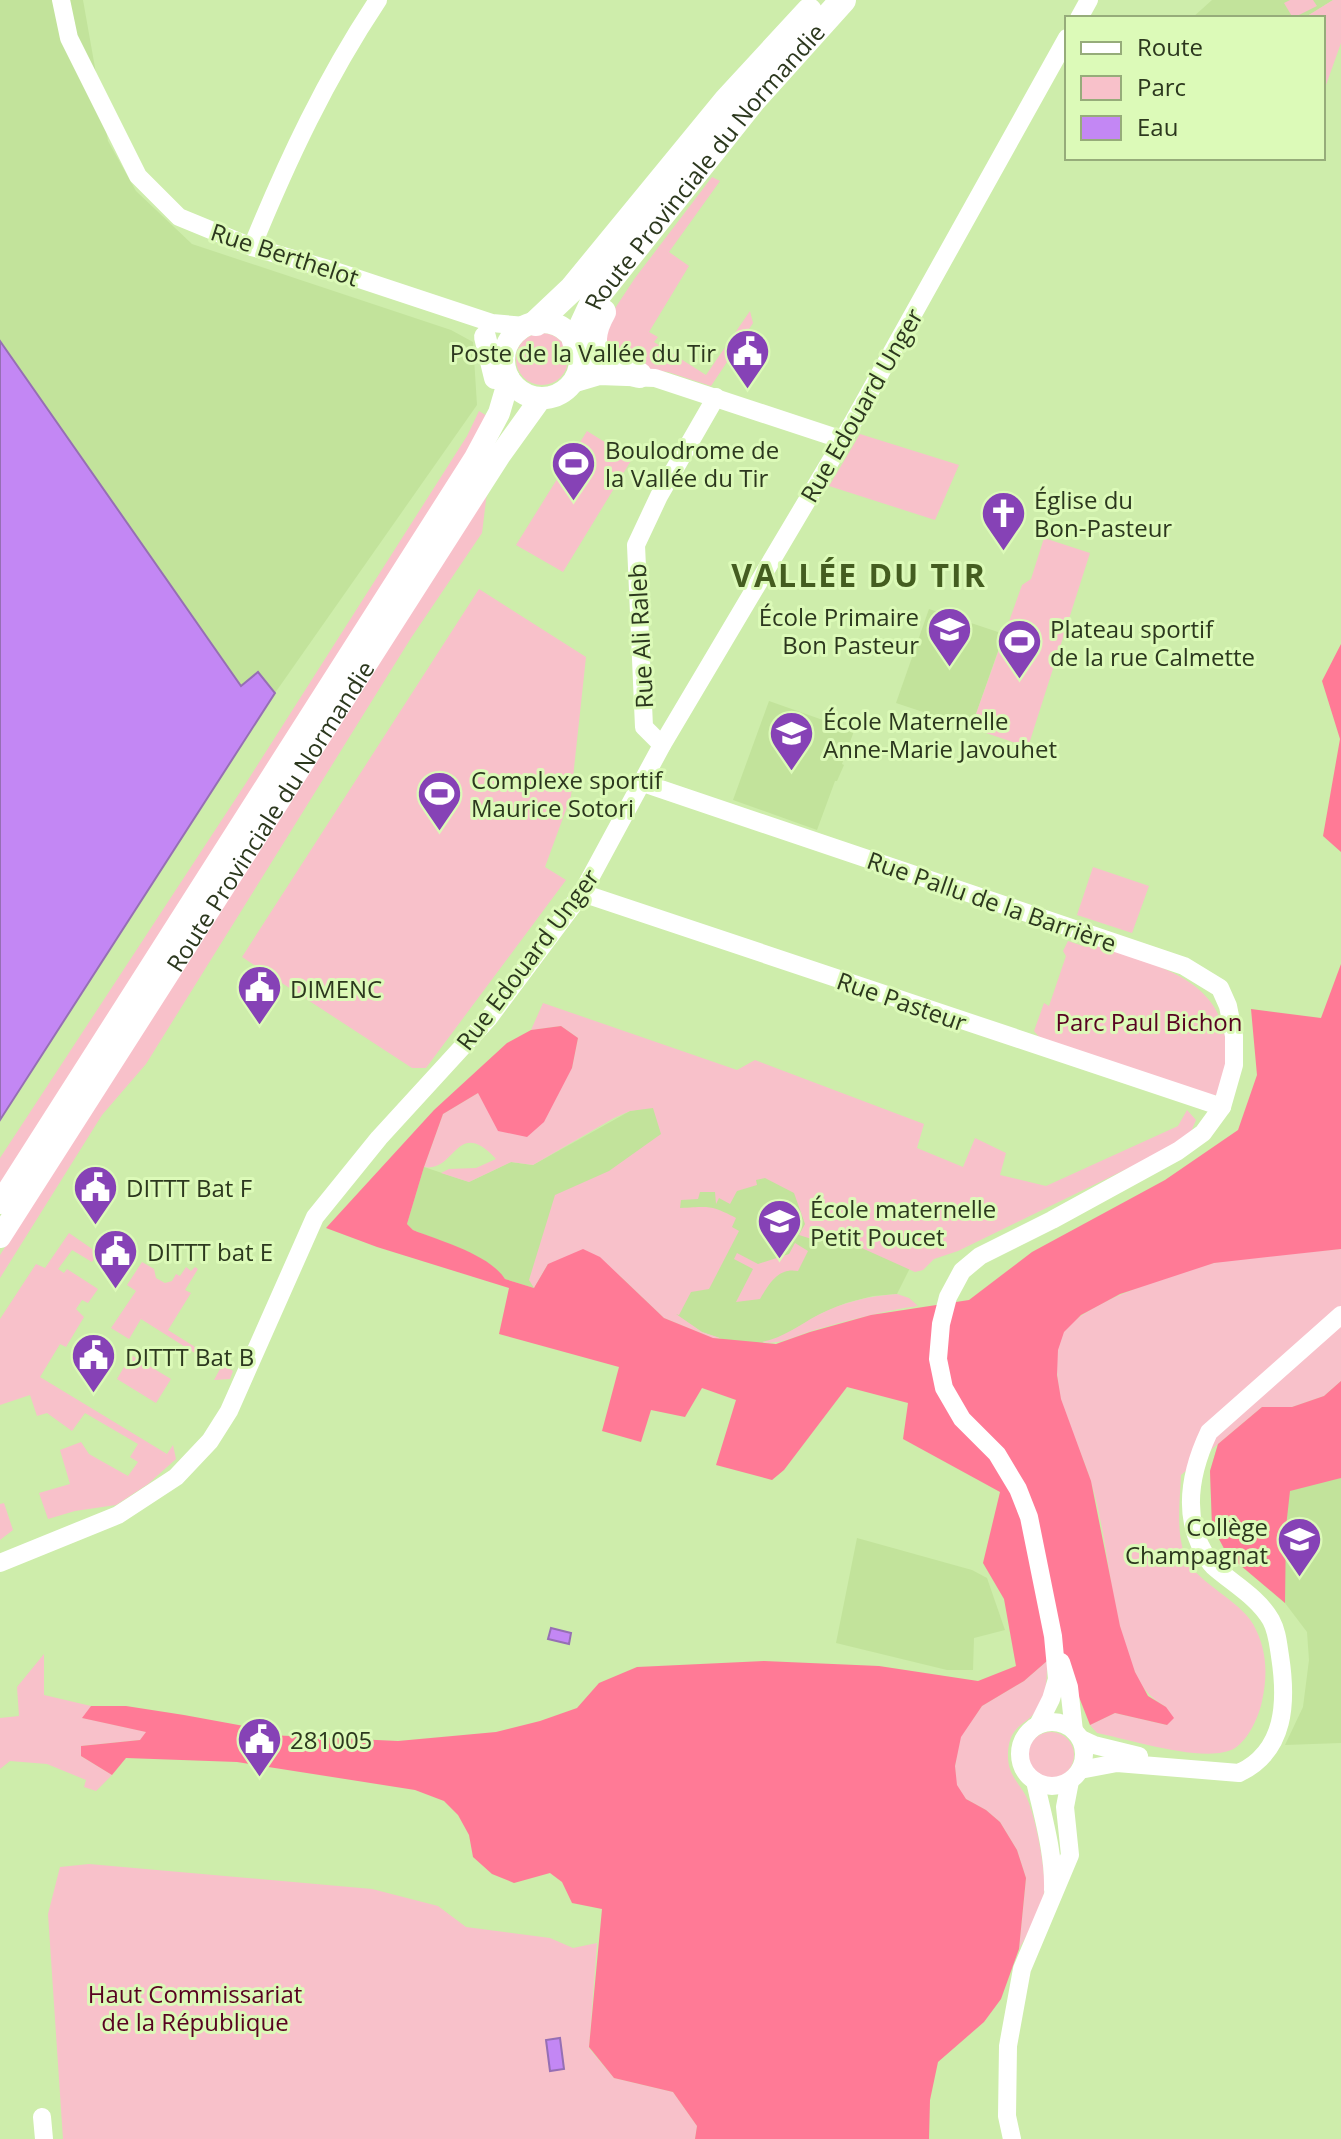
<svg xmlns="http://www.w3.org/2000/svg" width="1341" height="2139" viewBox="0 0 1341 2139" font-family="'Open Sans',sans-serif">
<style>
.built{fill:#c2e39b}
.green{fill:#f8c1ca}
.forest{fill:#ff7a96}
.water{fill:#c387f4;stroke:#966fb4;stroke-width:2}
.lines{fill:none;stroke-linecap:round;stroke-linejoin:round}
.minor{stroke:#fff;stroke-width:18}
.major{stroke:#fff;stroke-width:22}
.highway{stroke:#fff;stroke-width:26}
.labels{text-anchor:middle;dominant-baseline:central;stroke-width:6;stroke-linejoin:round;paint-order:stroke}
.street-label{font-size:24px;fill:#2c381e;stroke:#dcfab8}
.poi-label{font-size:24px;fill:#2c381e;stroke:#dcfab8;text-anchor:start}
.park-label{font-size:24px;fill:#580221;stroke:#dcfab8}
.district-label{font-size:32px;font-weight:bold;letter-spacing:2px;fill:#445d20;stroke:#dcfab8}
</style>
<rect width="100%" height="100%" fill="#ceedab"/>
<g class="built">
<polygon points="0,0 83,0 108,141 136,191 192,244 451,330 473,342 477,405 275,693 258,672 241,686 0,341"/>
<polygon points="1212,0 1333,0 1304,18 1192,18"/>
<polygon points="929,609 1004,634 971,728 896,703"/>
<polygon points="769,701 854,731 842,764 844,765 837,781 835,781 817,830 733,800"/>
<polygon points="701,1092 534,1288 505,1279 468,1252 413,1230 407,1224 424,1167 469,1182 511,1162 533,1165 630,1111 653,1107"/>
<polygon points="787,1171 927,1234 897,1294 873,1296 846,1303 820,1314 783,1336 766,1342 750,1344 728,1341 702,1332 672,1312 658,1218 689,1189"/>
<polygon points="1341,1381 1341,1743 1285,1745 1303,1707 1309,1660 1307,1632 1285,1603 1227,1554 1212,1526 1210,1471 1218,1444 1324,1396"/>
<polygon points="857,1538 972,1570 987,1578 1005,1630 974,1638 973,1670 947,1670 836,1643"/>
</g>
<g class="green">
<polygon points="1290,0 1313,0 1317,6 1293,18 1284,3"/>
<polygon points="1333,0 1341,0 1341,43 1326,85 1323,84 1323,18 1304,18"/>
<polygon points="712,177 720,181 669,252 689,266 649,332 658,337 654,342 706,375 750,311 753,323 711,386 668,372 629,367 603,357 602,328 635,278"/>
<circle cx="542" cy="359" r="26"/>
<polygon points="479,411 487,416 465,464 0,1185 0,1158 246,783 467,436"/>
<polygon points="587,431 632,459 563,572 516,545"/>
<polygon points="860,434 959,465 935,520 829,486"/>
<polygon points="487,492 482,533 411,638 146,1064 102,1115 0,1278 0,1255"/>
<polygon points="1044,538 1090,553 1028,747 971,728 1022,585 1031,579"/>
<polygon points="479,589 586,657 571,796 545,867 566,880 426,1068 412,1068 242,957"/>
<polygon points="1093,867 1149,886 1132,933 1077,915"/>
<path d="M1068 941 1086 947 1088 943C1168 969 1247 982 1221 1090L1216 1095 1208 1096 1040 1038 1034 1031 1044 1003 1049 1006 1066 956 1063 951Z"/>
<path d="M543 1003 737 1070 755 1060 924 1124 917 1148 963 1167 975 1138 1006 1153 1000 1175 1046 1186 1178 1126 1187 1110 1196 1120 1188 1139 958 1251 934 1259 923 1270 915 1272 824 1231 818 1241 799 1235 805 1224 794 1193 765 1178 756 1180 757 1185 737 1191 730 1204 719 1198 716 1204 715 1192H700L698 1199 681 1200 680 1208C709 1207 709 1204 736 1218L732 1227 739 1231 709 1289 691 1292 679 1315 676 1314 702 1332 720 1338H713L664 1318 620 1276 548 1264 534 1288 529 1280 555 1195 609 1171 661 1134 653 1108 630 1111 614 1118 533 1165 511 1162 469 1182 441 1173 449 1169 476 1168 496 1159C456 1116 456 1173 424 1167L443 1114 478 1093 572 1068 578 1038 561 1026 531 1030Z"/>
<polygon points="69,1233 98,1253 92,1262 72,1250 58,1269 64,1273 67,1269 98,1289 88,1303 82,1300 76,1309 84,1317 66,1347 60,1344 40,1377 167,1454 173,1445 176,1459 148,1484 116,1505 75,1511 48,1519 39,1493 70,1484 60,1450 81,1442 89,1454 128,1476 138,1462 130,1457 138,1444 85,1413 72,1431 47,1413 37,1416 30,1395 0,1405 0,1319 36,1264 45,1268"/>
<path d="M795 1243 808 1251 798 1271C778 1267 769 1284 760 1299L736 1302 753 1269 734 1259 737 1253 758 1264 789 1254Z"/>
<path d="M1341 1249V1381L1324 1396 1292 1407H1262L1181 1475C1180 1502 1175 1535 1187 1560 1198 1583 1239 1600 1253 1624 1267 1649 1268 1674 1262 1701 1259 1716 1249 1739 1235 1748 1208 1765 1128 1739 1097 1733L1090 1725 1115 1713 1167 1725 1166 1707C1151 1698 1142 1689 1135 1672 1109 1612 1110 1544 1091 1482 1083 1453 1066 1425 1060 1396 1057 1377 1053 1347 1065 1330 1086 1302 1179 1271 1214 1263 1255 1254 1299 1253 1341 1249Z"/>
<polygon points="142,1262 154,1269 156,1278 165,1283 172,1281 176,1274 180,1276 186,1267 191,1271 195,1267 198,1269 185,1290 191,1293 168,1330 233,1371 230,1379 214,1380 220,1369 141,1319 129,1339 111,1328 136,1291 127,1285"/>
<path d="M897 1294 909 1298 918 1306C882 1311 846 1321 811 1331 793 1337 780 1345 762 1342 783 1338 799 1325 818 1315 843 1302 869 1296 897 1294Z"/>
<polygon points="131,1355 171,1379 156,1403 117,1379"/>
<polygon points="4,1503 13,1530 0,1540 0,1504"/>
<polygon points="44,1654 44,1695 91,1706 83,1718 147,1732 140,1740 81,1746 81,1756 112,1775 96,1791 84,1787 86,1780 47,1764 10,1761 0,1769 0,1718 19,1716 17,1687"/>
<path d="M1047 1661C1047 1677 1047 1694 1038 1708 1026 1727 1010 1723 1008 1752 1007 1774 1017 1780 1026 1796 1035 1814 1047 1874 1044 1893 1040 1914 1029 1931 1019 1949L1026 1878 1017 1850 1000 1822 986 1810 966 1799 956 1785 955 1766 960 1737 982 1706 1024 1681Z"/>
<circle cx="1051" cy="1755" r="23"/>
<polygon points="89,1864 372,1889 438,1906 466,1927 550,1938 573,1948 597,1943 589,2048 614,2078 673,2092 697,2126 695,2139 63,2139 48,1914 60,1867"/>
</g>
<g class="forest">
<polygon points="1341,644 1341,852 1323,836 1340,739 1322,681"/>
<path d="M1341 964V1249L1214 1263 1120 1294 1081 1315 1064 1332 1058 1350 1057 1375 1061 1399 1091 1481 1120 1626 1135 1672 1148 1696 1166 1707 1174 1718 1167 1725 1115 1713 1090 1725 1079 1697 1047 1661 1024 1681 982 1706 961 1737 955 1766 957 1785 966 1799 986 1810 1000 1822 1017 1850 1026 1878 1019 1949 1001 1999 984 2022 938 2062 930 2100 929 2139H695L697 2126 673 2092 614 2078 589 2047 602 1909 572 1903 562 1882 550 1873 514 1883 492 1874 473 1857 469 1835 458 1815 444 1801 415 1790 237 1762 126 1758 112 1775 81 1756V1746L140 1740 146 1732 82 1718 91 1706H126L184 1715 244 1726 269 1735 398 1741 496 1732 540 1721 577 1708 599 1683 637 1667 764 1661 879 1666 978 1681 1016 1666 1004 1599 983 1563 1000 1492 903 1439 908 1403 847 1387 784 1470 772 1480 716 1465 736 1400 702 1388 685 1417 651 1410 641 1442 602 1431 619 1367 499 1334 509 1288 377 1247 326 1228 434 1110 507 1043 531 1030 561 1026 578 1038 572 1068 544 1122 527 1137 498 1131 478 1093 443 1114 424 1167 407 1224 413 1230C440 1241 489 1254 505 1279L534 1288 548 1264 583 1249 600 1257 664 1318 713 1338 776 1344 810 1332 871 1315 969 1300 1032 1252 1165 1180 1238 1130 1257 1075 1251 1009 1321 1018Z"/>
<polygon points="1341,1381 1341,1478 1290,1491 1286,1527 1285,1603 1227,1554 1212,1526 1210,1471 1218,1444 1262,1407 1292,1407 1324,1396"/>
</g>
<g class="water">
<polygon points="0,341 241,686 258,672 275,693 0,1120"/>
<polygon points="551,1628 571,1633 569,1644 548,1639"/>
<polygon points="560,2038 564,2069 550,2071 546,2040"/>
</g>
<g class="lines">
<g class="minor">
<polyline points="61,0 69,38 138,176 179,217 252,247 335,271 492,323 525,326"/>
<polyline points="1079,18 1089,0"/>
<path d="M252 247C287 161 326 78 378 0"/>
<polyline points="572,384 599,376 655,378 843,440"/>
<polyline points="662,745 644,727 636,545 659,496 716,397"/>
<polyline points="643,783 1184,966 1220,988 1228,1006 1234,1036 1234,1065 1222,1107 1203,1133 1178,1151 1052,1220 980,1256 962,1271 948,1297 941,1324 938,1359 944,1388 962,1419 997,1454 1018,1489 1029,1517 1053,1636 1057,1679 1051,1699 1038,1725"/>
<polyline points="582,893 1222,1107"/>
<polyline points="0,1563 118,1515 176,1477 210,1441 229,1411 315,1217 379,1138 488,1019 582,893 662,745 843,440 1067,38"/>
<polyline points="1061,1662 1069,1687 1074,1731"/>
<circle cx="1052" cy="1754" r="32"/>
<polyline points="1081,1739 1094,1745 1139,1756"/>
<path d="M1080 1770 1117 1763 1239 1773C1286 1751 1287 1701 1280 1656 1278 1643 1277 1631 1271 1620 1258 1597 1232 1583 1213 1566 1207 1560 1204 1552 1200 1545 1183 1508 1192 1468 1209 1432L1341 1315"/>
<path d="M1035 1781C1043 1817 1054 1853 1053 1890"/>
<polyline points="42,2117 44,2139"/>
<polyline points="1012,2139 1007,2116 1008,2046 1022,1969 1070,1855 1065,1807 1070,1781"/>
</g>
<g class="major">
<circle cx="542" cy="360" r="38"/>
<polyline points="485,337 495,378"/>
<polyline points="0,1203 475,458 499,413 509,379"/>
<path id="s1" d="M0 1237 500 455 541 398"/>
</g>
<g class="highway">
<path d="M603 312C592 331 591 346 600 365L639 375"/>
<polyline points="536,323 572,289 727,100 809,11"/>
<path id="s2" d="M575 341 594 300 754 99 843 0"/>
</g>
</g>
<defs>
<symbol id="civic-pin" viewBox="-11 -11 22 30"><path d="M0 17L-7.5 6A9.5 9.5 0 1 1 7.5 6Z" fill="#8642b6" stroke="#dcfab8"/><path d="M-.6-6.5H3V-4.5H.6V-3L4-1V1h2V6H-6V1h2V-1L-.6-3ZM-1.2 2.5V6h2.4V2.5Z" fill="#fff"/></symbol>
<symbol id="stadium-pin" viewBox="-11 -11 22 30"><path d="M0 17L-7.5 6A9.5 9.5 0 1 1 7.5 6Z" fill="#8642b6" stroke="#dcfab8"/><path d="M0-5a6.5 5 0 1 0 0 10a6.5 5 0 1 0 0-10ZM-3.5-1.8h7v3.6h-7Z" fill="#fff"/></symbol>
<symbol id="church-pin" viewBox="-11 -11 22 30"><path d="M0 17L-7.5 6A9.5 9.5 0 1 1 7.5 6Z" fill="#8642b6" stroke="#dcfab8"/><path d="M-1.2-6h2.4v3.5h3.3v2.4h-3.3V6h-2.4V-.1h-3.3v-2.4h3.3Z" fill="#fff"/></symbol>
<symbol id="school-pin" viewBox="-11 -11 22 30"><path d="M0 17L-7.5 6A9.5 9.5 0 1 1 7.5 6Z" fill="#8642b6" stroke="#dcfab8"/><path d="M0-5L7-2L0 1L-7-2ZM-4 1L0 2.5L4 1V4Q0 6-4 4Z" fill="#fff"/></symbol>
</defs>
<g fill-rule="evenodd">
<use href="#civic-pin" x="722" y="326" width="51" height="69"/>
<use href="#stadium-pin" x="548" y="438" width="51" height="69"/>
<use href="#church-pin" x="978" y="488" width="51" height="69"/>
<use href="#school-pin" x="924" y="604" width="51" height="69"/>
<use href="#stadium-pin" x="994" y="616" width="51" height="69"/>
<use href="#school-pin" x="766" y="708" width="51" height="69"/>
<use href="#stadium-pin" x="414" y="768" width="51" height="69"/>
<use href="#civic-pin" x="234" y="962" width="51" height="69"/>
<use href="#civic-pin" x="70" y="1162" width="51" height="69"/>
<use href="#school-pin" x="754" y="1196" width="51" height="69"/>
<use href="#civic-pin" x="90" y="1226" width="51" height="69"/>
<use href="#civic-pin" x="68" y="1330" width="51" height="69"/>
<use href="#school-pin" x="1274" y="1514" width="51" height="69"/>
<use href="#civic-pin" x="234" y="1714" width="51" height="69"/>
</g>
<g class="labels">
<g class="street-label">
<text stroke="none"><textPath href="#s2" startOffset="218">Route Provinciale du Normandie</textPath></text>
<text transform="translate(285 254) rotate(18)">Rue Berthelot</text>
<text transform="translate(861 405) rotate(-60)">Rue Edouard Unger</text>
<text transform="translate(640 636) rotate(-93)">Rue Ali Raleb</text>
<text stroke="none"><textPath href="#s1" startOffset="500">Route Provinciale du Normandie</textPath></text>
<text transform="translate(992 901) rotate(19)">Rue Pallu de la Barrière</text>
<text transform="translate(527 959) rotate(-53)">Rue Edouard Unger</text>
<text transform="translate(902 1001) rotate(19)">Rue Pasteur</text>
</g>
<g class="poi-label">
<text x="716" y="352" text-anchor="end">Poste de la Vallée du Tir</text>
<text x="605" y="449">Boulodrome de<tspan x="605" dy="28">la Vallée du Tir</tspan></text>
<text x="1034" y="499">Église du<tspan x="1034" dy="28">Bon-Pasteur</tspan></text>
<text x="919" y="616" text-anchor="end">École Primaire<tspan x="919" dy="28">Bon Pasteur</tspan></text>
<text x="1050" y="628">Plateau sportif<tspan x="1050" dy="28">de la rue Calmette</tspan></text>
<text x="823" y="720">École Maternelle<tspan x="823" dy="28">Anne-Marie Javouhet</tspan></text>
<text x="471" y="779">Complexe sportif<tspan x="471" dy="28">Maurice Sotori</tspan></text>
<text x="290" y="988">DIMENC</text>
<text x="126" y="1187">DITTT Bat F</text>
<text x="810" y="1208">École maternelle<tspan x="810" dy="28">Petit Poucet</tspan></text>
<text x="147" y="1251">DITTT bat E</text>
<text x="125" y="1356">DITTT Bat B</text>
<text x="1268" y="1526" text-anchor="end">Collège<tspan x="1268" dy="28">Champagnat</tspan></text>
<text x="290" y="1739">281005</text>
</g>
<g class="park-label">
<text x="1149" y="1021">Parc Paul Bichon</text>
<text x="195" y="1993">Haut Commissariat<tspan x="195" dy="28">de la République</tspan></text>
</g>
<g class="district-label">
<text x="859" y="574">VALLÉE DU TIR</text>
</g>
</g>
<rect x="1065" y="16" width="260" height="144" fill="#dcfab8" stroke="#96ac7a" stroke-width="2"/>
<rect x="1081" y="42" width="40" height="12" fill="#ffffff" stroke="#96ac7a" stroke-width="2"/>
<text x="1137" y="56" font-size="24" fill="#2c381e">Route</text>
<rect x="1081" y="76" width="40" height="24" fill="#f8c1ca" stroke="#96ac7a" stroke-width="2"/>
<text x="1137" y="96" font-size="24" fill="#2c381e">Parc</text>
<rect x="1081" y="116" width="40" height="24" fill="#c387f4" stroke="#96ac7a" stroke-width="2"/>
<text x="1137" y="136" font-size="24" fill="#2c381e">Eau</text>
</svg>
